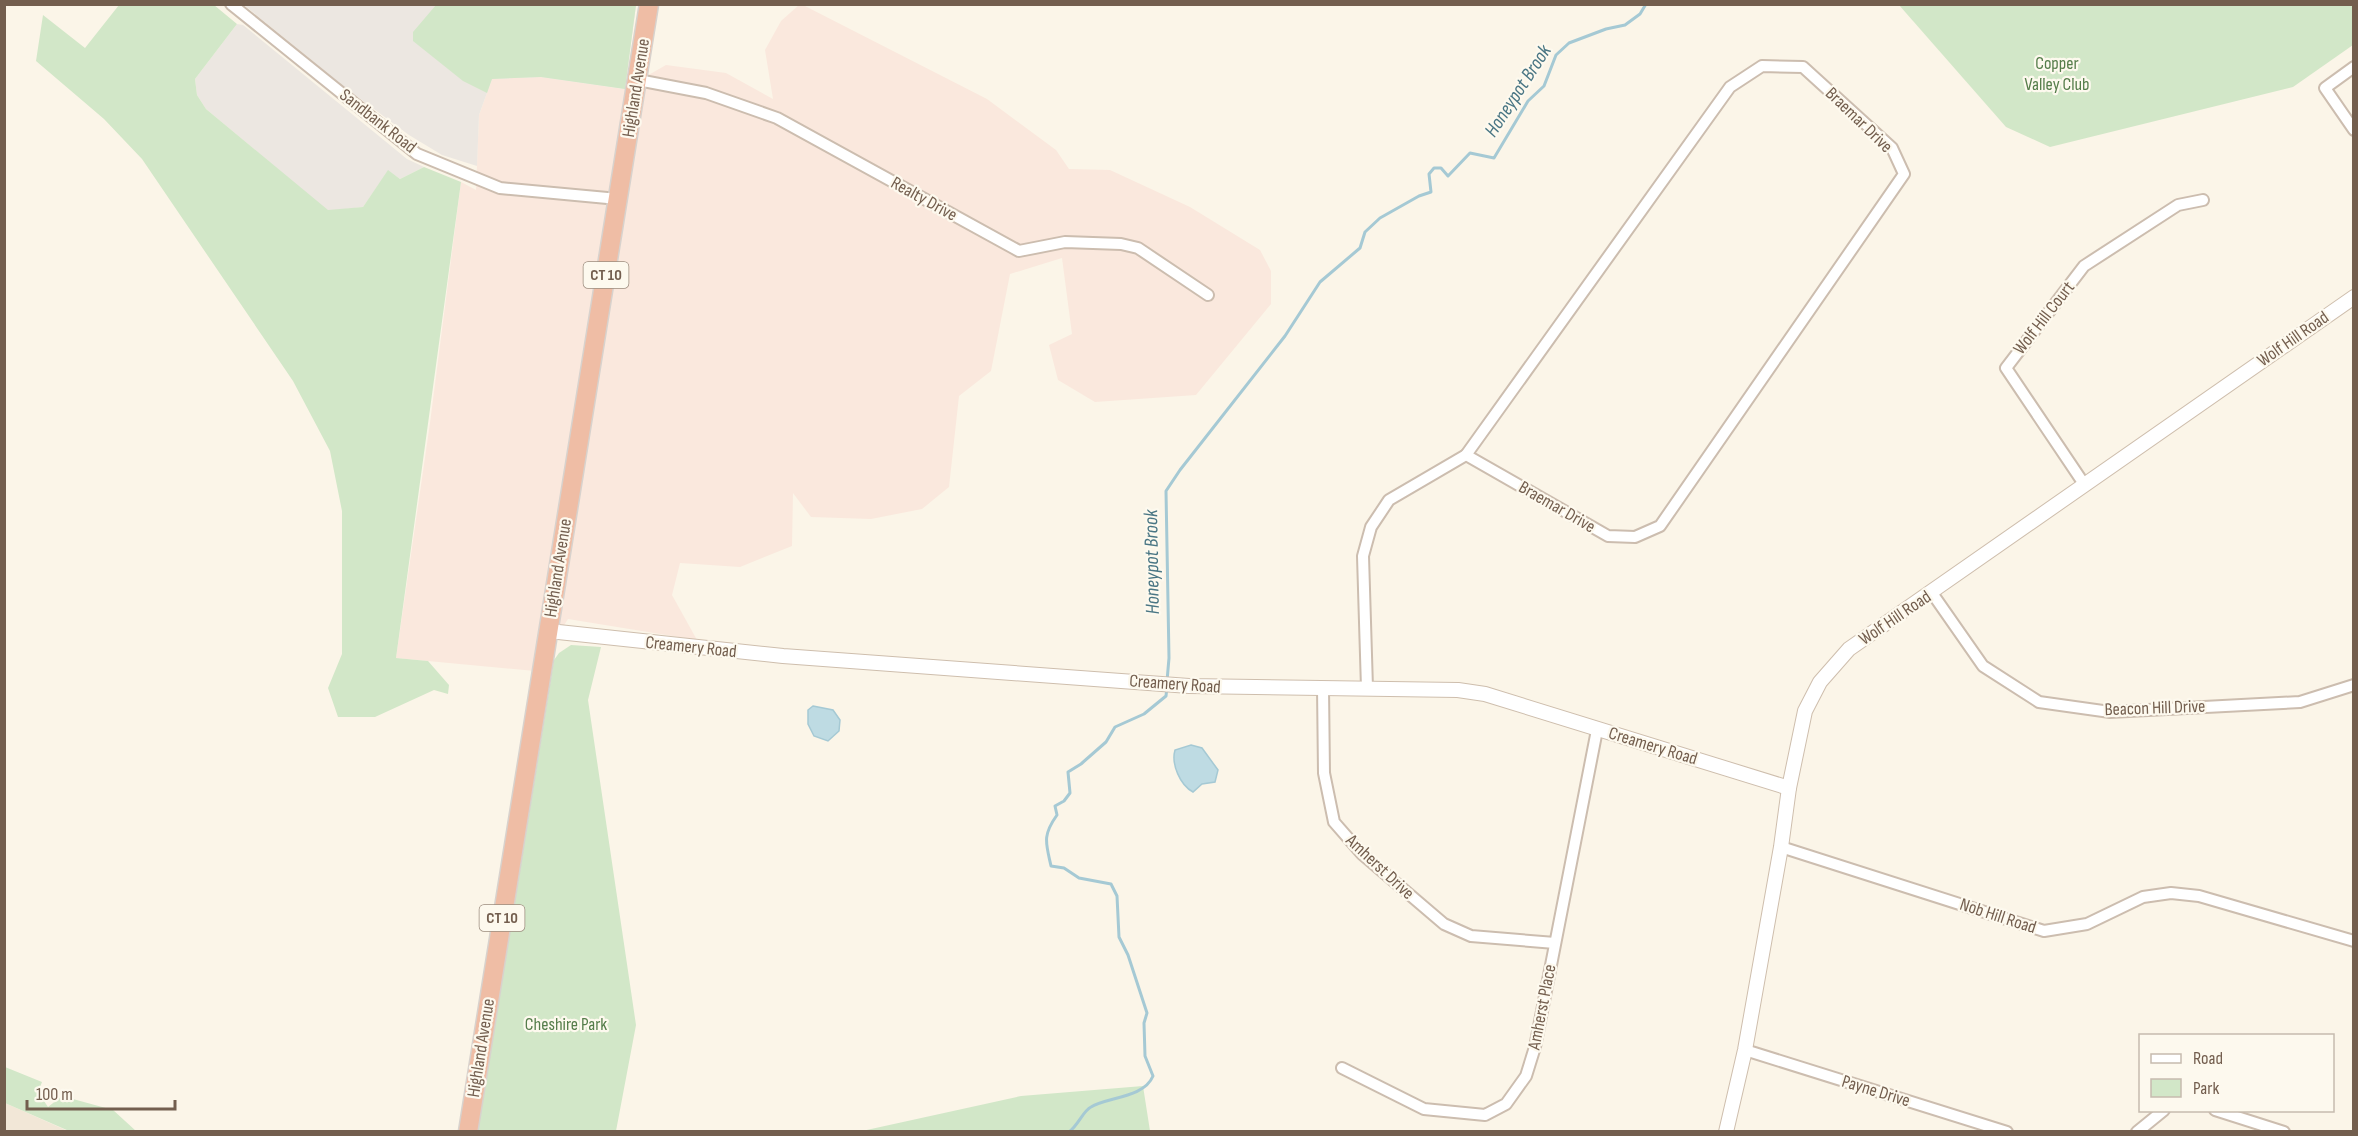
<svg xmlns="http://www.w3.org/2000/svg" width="2358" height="1136" viewBox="0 0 2358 1136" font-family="'Sofia Sans Condensed',sans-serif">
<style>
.residential{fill:#f2e7d7}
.commercial{fill:#fae8dd}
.industrial{fill:#ece7e1}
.green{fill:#d2e7c8}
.water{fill:#bedbe3;stroke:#a5c9d4;stroke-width:1.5}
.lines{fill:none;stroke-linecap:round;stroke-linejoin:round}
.stream{stroke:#a5c9d4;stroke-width:3}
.street-casing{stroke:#ccbdaf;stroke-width:14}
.secondary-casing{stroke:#cebead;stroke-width:16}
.highway-casing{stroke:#d8d2cd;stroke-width:21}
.street{stroke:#fff;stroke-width:10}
.secondary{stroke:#fff;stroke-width:14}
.highway{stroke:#efbda5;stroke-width:18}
.labels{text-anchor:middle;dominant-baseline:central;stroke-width:4.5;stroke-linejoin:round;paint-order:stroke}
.shield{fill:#fdf9ee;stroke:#9c8c7e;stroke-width:1.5}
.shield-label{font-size:16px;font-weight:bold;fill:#735e4e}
.park-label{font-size:18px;fill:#557d4a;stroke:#fdf9ee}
.street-label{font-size:18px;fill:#735e4e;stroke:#fdf9ee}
.water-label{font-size:20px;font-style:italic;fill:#4a7684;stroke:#fdf9ee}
</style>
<rect width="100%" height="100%" fill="#fbf5e8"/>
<polygon class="residential" points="5,1103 68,1131 5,1131"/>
<polygon class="commercial" points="799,5 803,5 987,99 1056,150 1069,169 1110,170 1190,207 1260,250 1271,271 1271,304 1196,395 1095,402 1058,380 1049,345 1072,334 1062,258 1010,274 991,371 959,396 949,487 922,509 871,519 811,517 793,493 792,546 740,567 680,563 672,595 697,640 568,619 535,671 396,658 430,423 461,182 476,190 479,115 492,79 541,77 624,89 666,65 726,73 773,99 765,50 781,21"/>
<g class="industrial">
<polygon points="244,5 636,5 625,89 541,77 492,79 479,115 477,166 442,155 409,135 351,92"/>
<polygon points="237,24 243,25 407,159 424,167 400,179 388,171 363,207 328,211 206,109 197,95 195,79"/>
</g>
<g class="green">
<polygon points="119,5 214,5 237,24 195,79 197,95 206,109 328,210 363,207 388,170 400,179 424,167 461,182 396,658 428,661 449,685 448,694 434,690 375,717 338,717 328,688 342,654 342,511 330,451 293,381 142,159 104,119 36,61 43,15 85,48"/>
<polygon points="436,5 636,5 625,89 541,77 492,79 487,93 463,81 413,41 413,32"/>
<polygon points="1899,5 2353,5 2353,45 2293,87 2050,147 2006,127"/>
<polygon points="571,645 601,647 588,700 636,1025 616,1131 478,1131 554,660 559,653"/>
<polygon points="5,1067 42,1082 38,1092 48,1107 62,1096 113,1110 136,1131 69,1131 5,1103"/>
<polygon points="1143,1086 1150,1131 862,1131 1021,1096"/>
</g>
<g class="water">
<polygon points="813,706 833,710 840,720 839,731 828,741 814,736 808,724 808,710"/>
<path d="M1191 745 1202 748 1218 770 1215 782 1202 784 1193 792C1180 785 1171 764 1175 750Z"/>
</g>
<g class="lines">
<g class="stream">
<polyline points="1167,681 1169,658 1166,491 1180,470 1285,336 1320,282 1360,248 1365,232 1380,218 1419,196 1431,192 1429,174 1434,168 1441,168 1448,176 1470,153 1494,158 1528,101 1544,86 1556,55 1569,43 1606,29 1625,25 1640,14 1646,4"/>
<path d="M1069 1132C1079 1124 1083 1111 1091 1107 1107 1097 1144 1098 1153 1076L1145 1056 1144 1023 1147 1013 1128 955 1119 937 1117 896 1111 884 1079 878 1064 868 1051 866C1046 843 1042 836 1057 815L1055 806 1064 801 1070 793 1068 772 1081 764 1106 742 1115 727 1144 714 1166 696 1167 687"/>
</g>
<defs>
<g id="street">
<polyline points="231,4 417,154 500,188 618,199"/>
<polygon points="1762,66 1803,67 1892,148 1904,174 1660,526 1635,537 1608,536 1466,455 1730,87"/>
<polyline points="2354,67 2325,88 2354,130"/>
<polyline points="638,80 706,93 777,118 1019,251 1065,242 1121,244 1138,248 1208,295"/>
<polyline points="2084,484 2006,368 2084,266 2178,205 2203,200"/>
<polyline points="1932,593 1983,666 2039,702 2110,712 2300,702 2354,685"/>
<polyline points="1323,688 1324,773 1334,822 1362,854 1444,924 1471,936 1555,943"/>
<polyline points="1367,688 1363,556 1371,527 1389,500 1466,455"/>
<polyline points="1781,847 2044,931 2087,924 2143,897 2171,893 2199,896 2354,941"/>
<polyline points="1745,1050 2007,1132"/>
<polyline points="1342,1068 1424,1109 1485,1115 1506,1104 1526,1076 1535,1047 1597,730"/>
<polyline points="2215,1110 2284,1132"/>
<polyline points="2137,1132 2164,1110"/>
</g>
<g id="secondary">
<polyline points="549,631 783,656 1189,686 1458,690 1485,694 1789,788"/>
<polyline points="1726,1132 1745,1050 1781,847 1789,788 1805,711 1820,682 1849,649 2354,297"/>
</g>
<polyline id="highway" points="468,1132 649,4"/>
</defs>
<use href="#street" class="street-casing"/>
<use href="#secondary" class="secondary-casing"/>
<use href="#highway" class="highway-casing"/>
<use href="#street" class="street"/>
<use href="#secondary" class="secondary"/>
<use href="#highway" class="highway"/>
</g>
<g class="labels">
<g class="shield">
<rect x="583.5" y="262" width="45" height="26" rx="4.5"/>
<rect x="479.5" y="905" width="45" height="26" rx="4.5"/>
</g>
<g class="shield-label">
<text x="606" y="275">CT 10</text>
<text x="502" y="918">CT 10</text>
</g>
<g class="park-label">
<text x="2057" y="63">Copper<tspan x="2057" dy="21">Valley Club</tspan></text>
<text x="566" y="1024">Cheshire Park</text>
</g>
<g class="street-label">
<text transform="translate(636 88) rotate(-81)">Highland Avenue</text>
<text transform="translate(1859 120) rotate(44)">Braemar Drive</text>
<text transform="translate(378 121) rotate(38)">Sandbank Road</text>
<text transform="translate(924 199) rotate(29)">Realty Drive</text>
<text transform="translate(2044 318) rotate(-52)">Wolf Hill Court</text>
<text transform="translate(2293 339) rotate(-35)">Wolf Hill Road</text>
<text transform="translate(1557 507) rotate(30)">Braemar Drive</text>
<text transform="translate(558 568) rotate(-81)">Highland Avenue</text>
<text transform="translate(1895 618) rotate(-34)">Wolf Hill Road</text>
<text transform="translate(691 647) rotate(6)">Creamery Road</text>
<text transform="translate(1175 684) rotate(4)">Creamery Road</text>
<text transform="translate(2155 708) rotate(-2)">Beacon Hill Drive</text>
<text transform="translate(1653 746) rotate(17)">Creamery Road</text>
<text transform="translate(1380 867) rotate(43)">Amherst Drive</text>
<text transform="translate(1998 916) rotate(18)">Nob Hill Road</text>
<text transform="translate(1542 1007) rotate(-79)">Amherst Place</text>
<text transform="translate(481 1048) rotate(-81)">Highland Avenue</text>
<text transform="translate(1876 1091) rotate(17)">Payne Drive</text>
</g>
<g class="water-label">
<text transform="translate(1518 91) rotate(-57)">Honeypot Brook</text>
<text transform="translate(1152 562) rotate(-91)">Honeypot Brook</text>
</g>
</g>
<rect width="2358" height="1136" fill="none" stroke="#735e4e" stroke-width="12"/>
<rect x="2139" y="1034" width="195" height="78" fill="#fdf9ee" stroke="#c6bbae" stroke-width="1.5"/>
<rect x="2151" y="1054" width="30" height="9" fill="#ffffff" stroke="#c6bbae" stroke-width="1.5"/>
<text x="2193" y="1064" font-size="18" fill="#735e4e">Road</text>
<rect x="2151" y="1079" width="30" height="18" fill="#d2e7c8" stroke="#c6bbae" stroke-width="1.5"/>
<text x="2193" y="1094" font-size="18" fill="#735e4e">Park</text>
<path d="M27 1100v9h148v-9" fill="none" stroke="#735e4e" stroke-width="3"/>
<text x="36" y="1100" font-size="18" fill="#735e4e" stroke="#fdf9ee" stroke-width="4.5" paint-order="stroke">100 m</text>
</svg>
